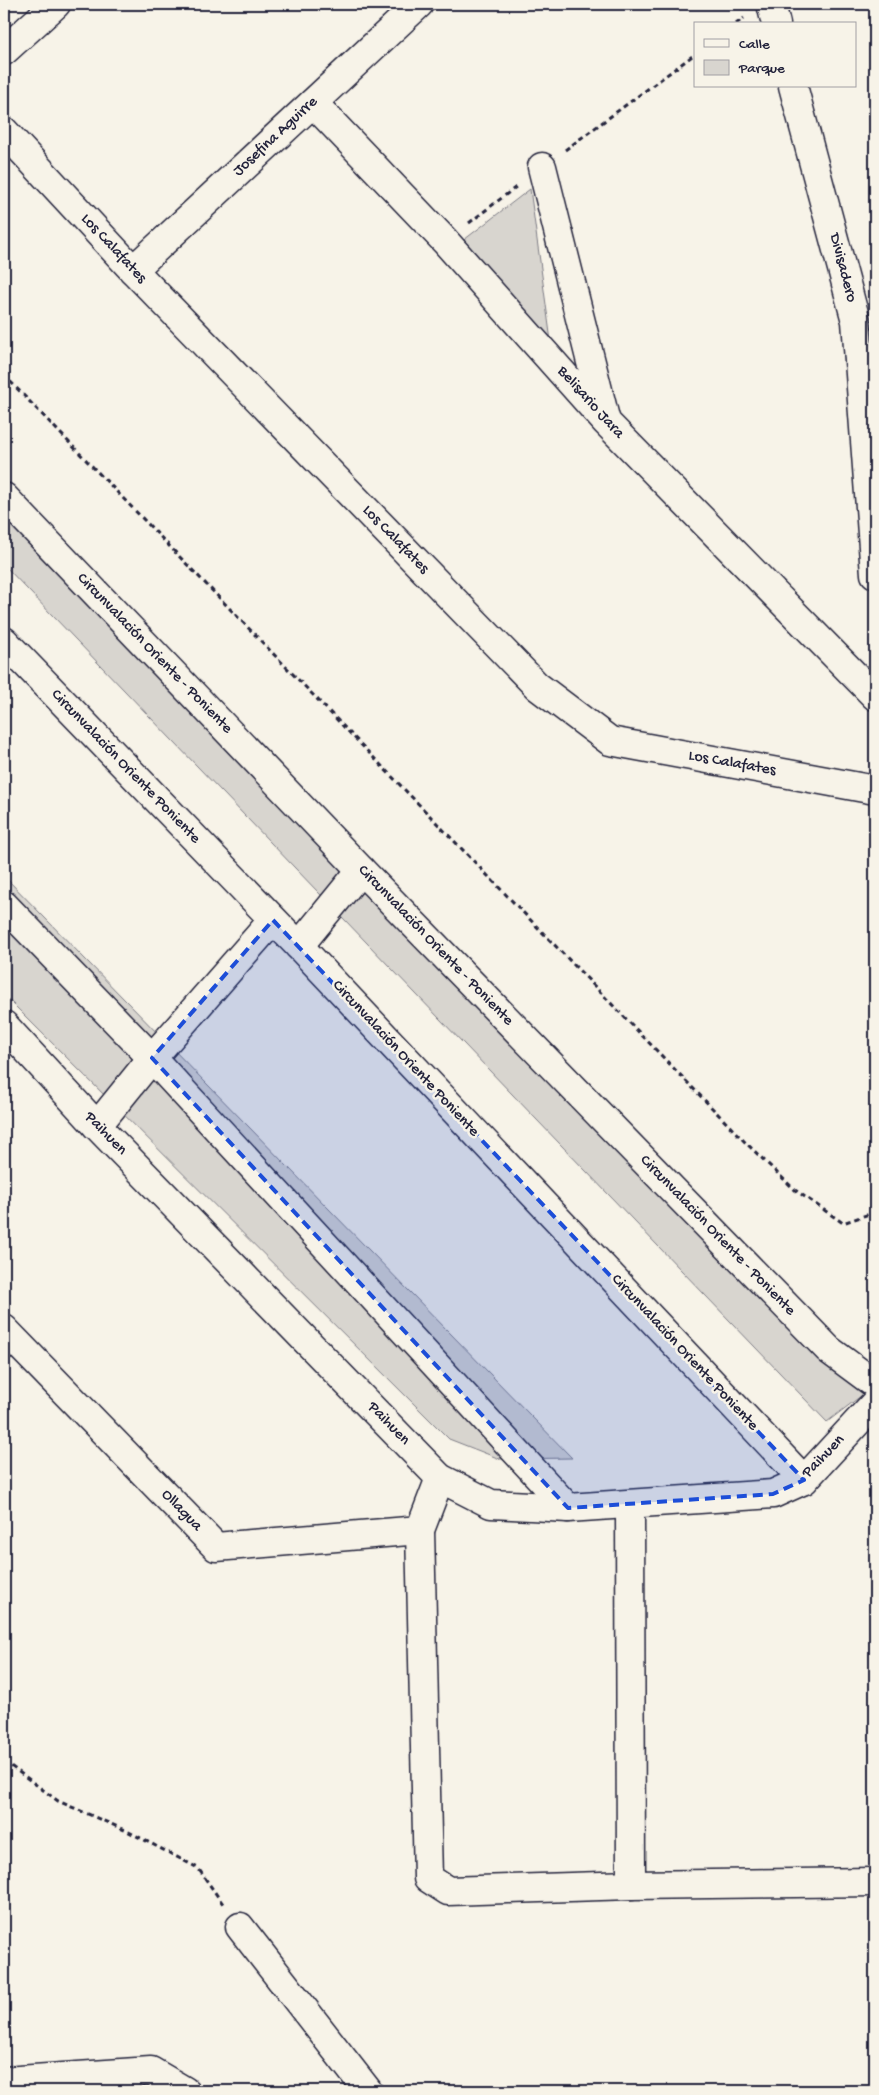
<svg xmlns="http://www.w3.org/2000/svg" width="879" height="2095" viewBox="0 0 879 2095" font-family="'Gochi Hand',sans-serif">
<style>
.green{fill:#d8d5cf;stroke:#7d7c85}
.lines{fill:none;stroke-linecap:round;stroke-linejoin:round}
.street-casing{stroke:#22223b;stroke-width:31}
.path{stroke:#22223b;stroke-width:3;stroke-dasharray:5 4;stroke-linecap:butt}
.street{stroke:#f7f3e8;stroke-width:28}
.marked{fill:#1d4ed8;fill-opacity:0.2;stroke:#1d4ed8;stroke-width:4;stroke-dasharray:10 6;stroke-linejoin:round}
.labels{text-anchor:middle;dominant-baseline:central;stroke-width:5;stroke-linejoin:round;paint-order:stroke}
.street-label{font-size:16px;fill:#22223b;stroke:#f7f3e8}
</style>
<rect width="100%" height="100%" fill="#f7f3e8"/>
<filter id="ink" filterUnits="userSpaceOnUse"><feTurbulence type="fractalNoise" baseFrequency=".02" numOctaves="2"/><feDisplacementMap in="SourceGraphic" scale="10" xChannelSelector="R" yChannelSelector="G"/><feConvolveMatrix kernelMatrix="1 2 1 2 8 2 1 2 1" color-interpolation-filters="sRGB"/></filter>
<g filter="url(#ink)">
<g class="green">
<polygon points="530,189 556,377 447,253"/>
<polygon points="4,485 870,1389 827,1422 4,565"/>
<polygon points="4,876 572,1458 500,1459 449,1439 4,995"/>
</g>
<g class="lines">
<defs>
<g id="street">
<polyline points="771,4 776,24"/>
<polyline points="4,51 56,4"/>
<polyline points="793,86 856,321 875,574"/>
<polyline points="313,103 445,241 606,422 875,696"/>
<polyline points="4,131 133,270 537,686 610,741 875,790"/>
<polyline points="542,167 605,418"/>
<polyline points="133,270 419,4"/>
<polyline points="4,497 361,870 829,1350 875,1384"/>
<polyline points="4,641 299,946 804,1480"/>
<polyline points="4,905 152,1058 568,1508"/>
<polyline points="299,946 361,870"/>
<polyline points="4,1025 97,1126 440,1478 491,1504 568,1508 773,1494 804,1480 875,1403"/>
<polyline points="97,1126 152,1058 273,920"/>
<polyline points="4,1329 216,1547 420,1530"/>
<polyline points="440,1478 420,1530 428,1878 448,1891 631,1885 875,1882"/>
<polyline points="630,1506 631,1885"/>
<polyline points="240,1927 368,2091"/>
<polyline points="4,2081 151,2071 185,2091"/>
</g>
</defs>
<use href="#street" class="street-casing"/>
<g class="path">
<polyline points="736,24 744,18"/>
<polyline points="565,150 695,54"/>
<polyline points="469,223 516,187"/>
<polyline points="4,375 744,1141 795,1190 843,1223 875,1212"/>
<polyline points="4,1761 58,1801 127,1831 198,1868 223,1904"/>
</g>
<use href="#street" class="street"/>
</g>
</g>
<path class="marked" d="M273 920 804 1480 773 1494 568 1508 152 1058Z"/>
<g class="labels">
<g class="street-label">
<text transform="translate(276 137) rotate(-43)">Josefina Aguirre</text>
<text transform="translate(113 249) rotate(47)">Los Calafates</text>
<text transform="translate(842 268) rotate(75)">Divisadero</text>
<text transform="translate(590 403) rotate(48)">Belisario Jara</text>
<text transform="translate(395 540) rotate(46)">Los Calafates</text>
<text transform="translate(154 654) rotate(46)">Circunvalación Oriente - Poniente</text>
<text transform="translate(732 764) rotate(10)">Los Calafates</text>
<text transform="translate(125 767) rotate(46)">Circunvalación Oriente Poniente</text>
<text transform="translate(435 946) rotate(46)">Circunvalación Oriente - Poniente</text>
<text transform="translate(405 1059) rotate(47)">Circunvalación Oriente Poniente</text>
<text transform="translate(105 1134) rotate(46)">Paihuen</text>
<text transform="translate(717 1236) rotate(46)">Circunvalación Oriente - Poniente</text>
<text transform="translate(684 1353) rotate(47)">Circunvalación Oriente Poniente</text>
<text transform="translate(388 1424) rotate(46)">Paihuen</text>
<text transform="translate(824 1457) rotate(-46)">Paihuen</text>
<text transform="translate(181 1511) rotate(46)">Ollagua</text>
</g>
</g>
<rect width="879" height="2095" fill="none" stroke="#f7f3e8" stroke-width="20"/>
<rect x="10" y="10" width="859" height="2075" fill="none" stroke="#22223b" stroke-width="2" filter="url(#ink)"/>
<rect x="694" y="22" width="162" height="65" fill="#f7f3e8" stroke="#a29fa3"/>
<rect x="704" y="39" width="25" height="8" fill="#f7f3e8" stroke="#a29fa3"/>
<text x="739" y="48" font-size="15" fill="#22223b">Calle</text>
<rect x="704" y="60" width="25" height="15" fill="#d8d5cf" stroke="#a29fa3"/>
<text x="739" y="72" font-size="15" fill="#22223b">Parque</text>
</svg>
